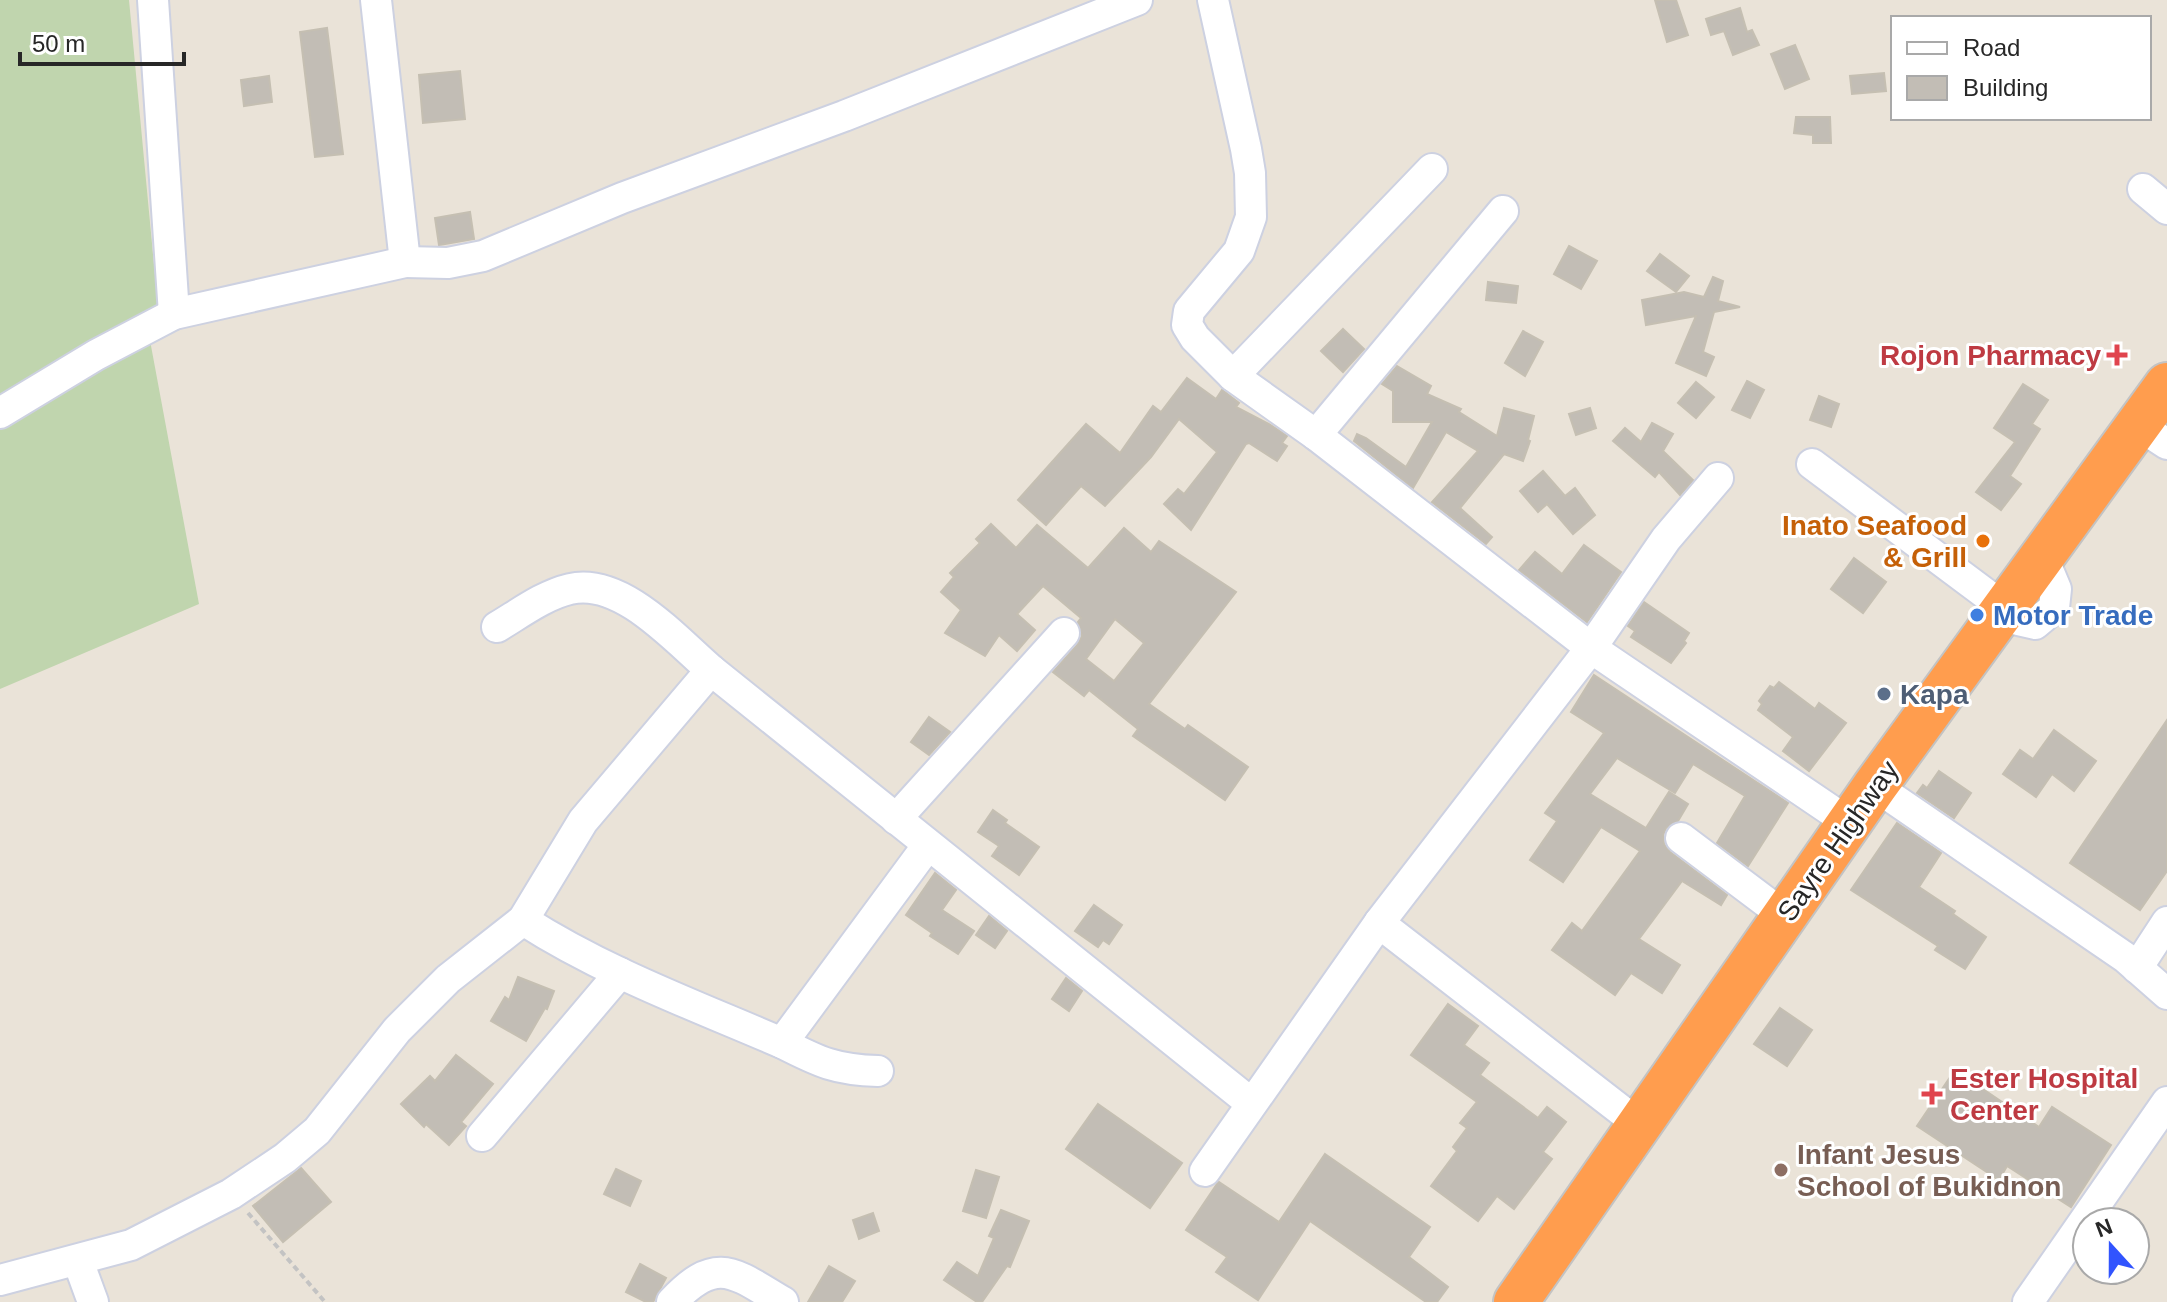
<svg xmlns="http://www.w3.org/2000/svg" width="2167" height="1302" viewBox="0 0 2167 1302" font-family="Arial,sans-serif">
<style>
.cemetery{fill:#c0d5ae}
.building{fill:#c2bdb5;stroke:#c5bfb2;stroke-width:2;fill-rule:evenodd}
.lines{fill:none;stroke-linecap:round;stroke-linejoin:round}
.minor-casing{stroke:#cdd1e1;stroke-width:34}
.highway-casing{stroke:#c3c3c3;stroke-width:48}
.path{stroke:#c3c3c3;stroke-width:4;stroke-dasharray:6 4;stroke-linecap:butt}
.minor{stroke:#fff;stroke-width:30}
.highway{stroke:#ff9d4e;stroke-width:44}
.health-dot{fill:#e0444e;stroke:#fff;stroke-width:3}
.food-dot{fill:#e8710a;stroke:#fff;stroke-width:3}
.shop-dot{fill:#3f7fe0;stroke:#fff;stroke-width:3}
.service-dot{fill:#5c6f8a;stroke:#fff;stroke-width:3}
.education-dot{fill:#8d6e63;stroke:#fff;stroke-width:3}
.labels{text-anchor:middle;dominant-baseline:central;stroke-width:6;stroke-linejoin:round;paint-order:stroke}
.health-label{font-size:28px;font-weight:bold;fill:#be3a42;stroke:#fff;text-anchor:end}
.food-label{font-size:28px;font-weight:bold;fill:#c56008;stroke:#fff;text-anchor:end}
.shop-label{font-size:28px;font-weight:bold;fill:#366cbe;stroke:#fff;text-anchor:start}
.service-label{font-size:28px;font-weight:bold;fill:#4e5e75;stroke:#fff;text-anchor:start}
.street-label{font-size:28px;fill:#272727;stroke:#fff}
.education-label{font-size:28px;font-weight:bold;fill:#785e54;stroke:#fff;text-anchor:start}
</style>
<rect width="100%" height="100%" fill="#eae3d8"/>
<polygon class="cemetery" points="0,0 129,0 158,307 149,335 199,604 0,689"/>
<g class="building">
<polygon points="1655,0 1676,0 1688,35 1667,42"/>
<polygon points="1740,8 1747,32 1752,30 1759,45 1733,55 1724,31 1711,35 1706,19"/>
<polygon points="327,28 343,154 315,157 300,32"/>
<polygon points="1795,45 1809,79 1785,89 1771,54"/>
<polygon points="460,71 465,119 423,123 419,75"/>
<polygon points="1884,73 1886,91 1852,94 1850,76"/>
<polygon points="269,76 272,102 244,106 241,80"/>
<polygon points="1796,117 1830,117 1831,143 1813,143 1813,135 1794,133"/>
<polygon points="470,212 474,239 439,245 435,218"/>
<polygon points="1569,246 1597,261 1581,289 1554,274"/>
<polygon points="1660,254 1689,276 1676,292 1647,271"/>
<polygon points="1713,277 1723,281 1718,301 1740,307 1714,312 1703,352 1714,357 1706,376 1676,363 1696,316 1646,325 1642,300 1684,292 1704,297"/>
<polygon points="1488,282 1518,286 1516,303 1486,300"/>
<polygon points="1343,329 1364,349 1343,372 1321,351"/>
<polygon points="1523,331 1543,342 1525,376 1505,363"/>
<polygon points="1397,366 1431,386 1427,394 1461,409 1459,412 1497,436 1504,408 1534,416 1528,440 1530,441 1523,461 1504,454 1460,508 1492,537 1486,544 1432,502 1478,451 1446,432 1413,488 1354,441 1357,434 1366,438 1406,467 1432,422 1393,422 1393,391 1382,384"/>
<polygon points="1187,378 1216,399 1222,390 1239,403 1236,407 1269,424 1287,436 1282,443 1287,446 1277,461 1249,443 1246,444 1191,530 1164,504 1178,489 1184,494 1217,452 1179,419 1151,457 1105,506 1081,486 1046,525 1018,500 1086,424 1120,453 1153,406 1161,412"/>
<polygon points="1747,381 1764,390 1750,418 1732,410"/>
<polygon points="1696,382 1714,397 1696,418 1678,403"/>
<polygon points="2023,384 2048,400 2032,424 2040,429 2010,476 2021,484 2001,510 1976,492 2015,442 1994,428"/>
<polygon points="1819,396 1839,404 1831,427 1810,420"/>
<polygon points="1590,408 1596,428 1576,435 1569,414"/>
<polygon points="1652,423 1673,434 1663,451 1693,480 1680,495 1659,472 1655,477 1613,441 1625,428 1641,442"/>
<polygon points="1543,471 1565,496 1575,488 1595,515 1573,534 1547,504 1538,512 1520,491"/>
<path d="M991 524 1016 548 1037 525 1088 568 1124 528 1151 552 1159 541 1236 592 1149 704 1185 729 1188 725 1248 767 1225 800 1133 736 1138 729 1089 690 1084 696 1053 672 1078 644 1082 636 1078 622 1081 618 1043 586 1017 614 1035 630 1017 651 999 635 985 656 945 633 961 610 941 592 954 577 950 573 980 543 976 539ZM1115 619 1144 643 1114 681 1086 659Z"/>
<polygon points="1584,545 1621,572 1587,622 1519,570 1535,552 1562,574"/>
<polygon points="1854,558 1886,582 1863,613 1831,589"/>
<polygon points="1644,602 1689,633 1684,641 1686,643 1671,663 1631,637 1635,631 1628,626"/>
<polygon points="1594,675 1788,803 1748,866 1717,843 1745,796 1693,764 1675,793 1617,758 1590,794 1646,828 1669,792 1688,804 1678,821 1666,828 1663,835 1664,844 1670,852 1727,895 1721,905 1682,881 1639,939 1680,965 1662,993 1631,973 1615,995 1552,950 1572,923 1582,931 1640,851 1601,827 1563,882 1530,860 1557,821 1545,813 1604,733 1571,712"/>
<polygon points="1779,682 1815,709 1819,703 1846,723 1809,771 1783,751 1793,737 1758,710 1762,704 1759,701 1770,686 1774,688"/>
<polygon points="929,717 950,732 929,755 911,742"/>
<polygon points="2167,720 2167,871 2140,910 2070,863"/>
<polygon points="2054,730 2096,761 2074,791 2052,774 2036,797 2003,774 2020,750 2033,759"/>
<polygon points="1939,771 1971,793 1954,818 1917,793 1923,785 1927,788"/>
<polygon points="993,810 1007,820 1005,823 1039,847 1019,875 992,856 999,846 978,832"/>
<polygon points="1897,823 1941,853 1919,887 1955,911 1953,914 1986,937 1965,969 1935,950 1938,946 1851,890"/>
<polygon points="935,873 956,890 942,910 974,931 958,954 930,936 932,933 906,915"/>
<polygon points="1094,905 1122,925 1109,944 1103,940 1098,947 1075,931"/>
<polygon points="989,916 1007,931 995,948 976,935"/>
<polygon points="518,977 554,991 547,1009 545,1008 526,1041 491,1021 505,997 509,1000"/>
<polygon points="1066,978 1082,991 1069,1011 1052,999"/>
<polygon points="1448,1004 1478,1026 1464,1045 1489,1063 1480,1075 1538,1118 1547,1107 1566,1122 1543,1152 1552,1159 1514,1209 1497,1196 1478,1221 1431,1186 1457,1151 1453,1147 1467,1128 1460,1123 1477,1102 1411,1055"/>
<polygon points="1780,1008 1812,1030 1787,1066 1754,1044"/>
<polygon points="456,1055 493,1084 461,1122 466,1126 449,1145 426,1124 424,1127 401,1104 430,1076 435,1081"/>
<polygon points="1955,1070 2039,1127 2052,1107 2111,1145 2071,1207 2007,1166 1999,1180 1917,1126"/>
<polygon points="1098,1104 1182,1163 1150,1208 1066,1149"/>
<polygon points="1325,1154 1430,1227 1409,1257 1448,1287 1437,1302 1426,1302 1310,1221 1258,1300 1216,1272 1227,1257 1186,1230 1217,1184 1219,1182 1279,1222"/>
<polygon points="301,1168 331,1202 283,1242 253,1206"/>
<polygon points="616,1169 641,1181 630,1206 604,1194"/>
<polygon points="976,1170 999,1177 986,1218 963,1211"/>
<polygon points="1001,1210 1029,1221 1010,1267 1007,1266 982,1302 977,1302 944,1280 957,1262 978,1276 994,1238 989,1236"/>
<polygon points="873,1213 879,1231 859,1239 853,1220"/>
<polygon points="640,1264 666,1278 653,1302 646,1302 626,1292"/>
<polygon points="829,1266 855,1281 842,1302 808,1302"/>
</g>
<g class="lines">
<defs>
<g id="minor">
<polyline points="153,0 174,314"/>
<polyline points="1213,0 1246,149 1250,173 1251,217 1239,251 1189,311 1187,325 1195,338 1233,376 1316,435 1591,648 1851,824"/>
<polyline points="2143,189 2167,209"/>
<polyline points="405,262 448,263 483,256 622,198 844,116 1137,0"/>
<polyline points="1233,376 1432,169"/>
<polyline points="0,413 96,355 174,314 405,262 376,0"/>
<polyline points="2138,425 2167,444"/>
<polyline points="1316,435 1503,211"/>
<polyline points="1812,464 2006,609"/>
<polyline points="2000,616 2035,624 2054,608 2056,589 2043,558"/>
<path d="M497 627C519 614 544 595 570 589 621 577 675 639 711 670L1251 1103"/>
<path d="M711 670 583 821 523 920C604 972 694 1005 782 1043"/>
<polyline points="1875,786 2126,958 2167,994"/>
<polyline points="896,819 1064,633"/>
<polyline points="1681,838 1786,917"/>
<polyline points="1379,923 1640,1125"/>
<polyline points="2137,968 2167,922"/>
<path d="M878 1071C836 1070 819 1062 782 1043L928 845"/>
<polyline points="482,1136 620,973"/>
<polyline points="1205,1171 1379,923 1591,648 1666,539 1718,478"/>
<polyline points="78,1261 93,1302"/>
<polyline points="0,1280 131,1245 231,1194 285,1158 317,1131 397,1030 448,979 523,920"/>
<path d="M672 1302C717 1254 734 1273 783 1302"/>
<polyline points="2028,1302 2167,1102"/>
</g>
<polyline id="highway" points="1516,1302 1875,786 2167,385"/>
</defs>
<use href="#minor" class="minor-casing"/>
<use href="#highway" class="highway-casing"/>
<polyline class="path" points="248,1213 325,1302"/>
<use href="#minor" class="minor"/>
<use href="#highway" class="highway"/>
</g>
<g class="health-dot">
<path d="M2113 343h8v8h8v8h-8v8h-8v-8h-8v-8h8z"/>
<path d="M1928 1082h8v8h8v8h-8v8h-8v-8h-8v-8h8z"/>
</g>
<circle class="food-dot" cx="1983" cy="541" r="8"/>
<circle class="shop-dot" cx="1977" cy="615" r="8"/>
<circle class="service-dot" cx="1884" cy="694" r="8"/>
<circle class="education-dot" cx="1781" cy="1170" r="8"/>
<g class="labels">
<g class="health-label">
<text x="2101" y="355">Rojon Pharmacy</text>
<text x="1950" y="1078" text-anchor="start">Ester Hospital<tspan x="1950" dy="32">Center</tspan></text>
</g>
<g class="food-label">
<text x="1967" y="525">Inato Seafood<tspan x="1967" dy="32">&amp; Grill</tspan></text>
</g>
<g class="shop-label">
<text x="1993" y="615">Motor Trade</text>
</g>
<g class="service-label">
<text x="1900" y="694">Kapa</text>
</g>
<g class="street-label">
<text transform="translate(1838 841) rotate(-55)">Sayre Highway</text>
</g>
<g class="education-label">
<text x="1797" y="1154">Infant Jesus<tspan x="1797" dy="32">School of Bukidnon</tspan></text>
</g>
</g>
<rect x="1891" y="16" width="260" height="104" fill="#ffffff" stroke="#a9a9a9" stroke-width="2"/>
<rect x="1907" y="42" width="40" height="12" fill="#ffffff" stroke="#a9a9a9" stroke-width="2"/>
<text x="1963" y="56" font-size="24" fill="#272727">Road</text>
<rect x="1907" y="76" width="40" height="24" fill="#c2bdb5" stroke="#a9a9a9" stroke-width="2"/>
<text x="1963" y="96" font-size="24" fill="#272727">Building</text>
<g transform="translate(2111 1246) rotate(339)"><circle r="38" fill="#ffffff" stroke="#a9a9a9" stroke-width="2"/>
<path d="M0-6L14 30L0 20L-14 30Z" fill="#3154fe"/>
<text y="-12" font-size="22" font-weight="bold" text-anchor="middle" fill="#272727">N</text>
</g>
<path d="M20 52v12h164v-12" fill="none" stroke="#272727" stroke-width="4"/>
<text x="32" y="52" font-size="24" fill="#272727" stroke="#ffffff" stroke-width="6" paint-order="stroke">50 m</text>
</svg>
